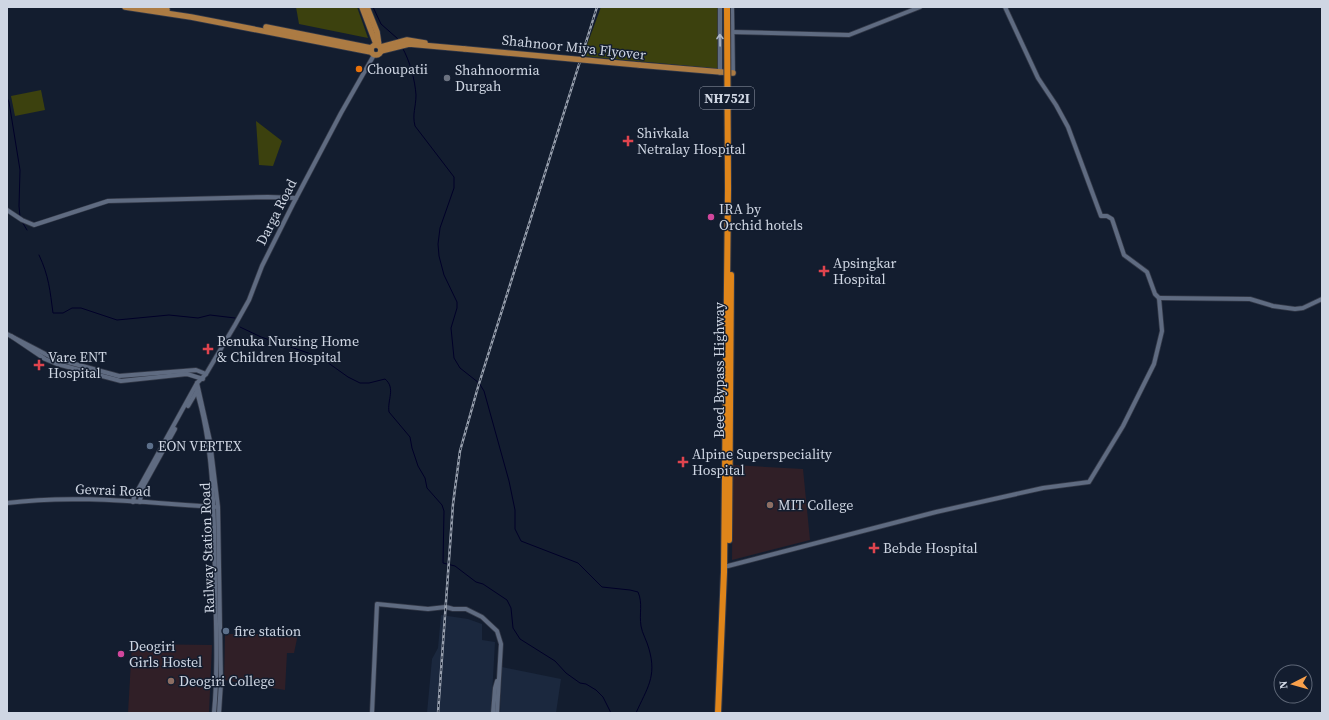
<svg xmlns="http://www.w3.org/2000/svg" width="1329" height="720" viewBox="0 0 1329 720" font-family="'Source Serif 4',serif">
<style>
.built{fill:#1b283e}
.education{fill:#301f27}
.green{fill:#3c410e}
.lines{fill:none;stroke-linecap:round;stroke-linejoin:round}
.stream{stroke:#000028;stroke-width:1}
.minor-casing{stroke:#333948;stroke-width:5.5}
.major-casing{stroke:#333948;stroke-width:7}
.highway-casing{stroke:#333948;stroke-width:8}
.minor{stroke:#5f6b81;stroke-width:4}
.major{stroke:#ac7b43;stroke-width:5.5}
.highway{stroke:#df851a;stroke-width:6}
.rail-casing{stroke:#99a1af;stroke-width:2.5}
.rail{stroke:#131d2f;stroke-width:1;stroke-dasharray:3;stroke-linecap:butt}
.major-bridge-casing{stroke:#333948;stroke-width:7;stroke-linecap:butt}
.highway-bridge-casing{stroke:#333948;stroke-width:8;stroke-linecap:butt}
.major-bridge{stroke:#ac7b43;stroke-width:5.5}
.highway-bridge{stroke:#df851a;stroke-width:6}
.oneway{stroke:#adb6c6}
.food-dot{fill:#e8710a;stroke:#131d2f;stroke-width:1.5}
.worship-dot{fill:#6b7280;stroke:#131d2f;stroke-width:1.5}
.health-dot{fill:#e0444e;stroke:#131d2f;stroke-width:1.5}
.hotel-dot{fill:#d1479c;stroke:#131d2f;stroke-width:1.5}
.service-dot{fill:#5c6f8a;stroke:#131d2f;stroke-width:1.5}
.education-dot{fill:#8d6e63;stroke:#131d2f;stroke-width:1.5}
.labels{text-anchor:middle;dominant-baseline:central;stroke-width:3;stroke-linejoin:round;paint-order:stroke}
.shield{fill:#131d2f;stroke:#979ead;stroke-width:1}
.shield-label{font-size:13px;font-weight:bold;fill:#cfd6e3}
.street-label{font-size:14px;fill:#cfd6e3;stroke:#131d2f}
.poi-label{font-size:14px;fill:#cfd6e3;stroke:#131d2f;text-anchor:start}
</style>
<rect width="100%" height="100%" fill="#131d2f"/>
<g class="built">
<polygon points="441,615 468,619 482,624 482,640 495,642 491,713 427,713 432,659 438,648"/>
<polygon points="502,667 561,679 556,713 500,713"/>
</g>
<g class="education">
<polygon points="733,465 803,469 810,540 732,560"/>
<polygon points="225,634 298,634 294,653 287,653 285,690 224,680"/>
<polygon points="132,644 212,645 209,713 128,713"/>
</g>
<g class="green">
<polygon points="296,7 357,7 368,38 299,24"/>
<polygon points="601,7 721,7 722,69 583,56"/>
<polygon points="41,90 45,110 15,116 11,96"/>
<polygon points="256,121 282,141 273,166 259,165"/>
</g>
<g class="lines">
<g class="stream">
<polyline points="373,7 381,24 398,39"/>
<path d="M402 47C410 61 415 80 416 95 416 107 412 114 415 126L454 177V188L440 228 438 244 439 256 444 275 457 302V308L451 328 454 358 460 368 479 383 484 391 509 481 515 510V529L521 541 578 563 602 587 630 590 638 592C643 603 639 614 641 626 642 633 647 641 649 649 657 677 647 688 636 713"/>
<polyline points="7,98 9,102 20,170 19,206 20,217"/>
<polyline points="21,220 27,230"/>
<path d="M39 255C49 276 50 291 53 313H63L72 308H81L117 320 169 315 198 318 210 315 235 318"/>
<path d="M240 327 261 337 320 357 348 377 360 383H369L385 379C396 388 387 400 389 412L410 437 412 448 418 466 425 478 427 488 442 505 444 511 443 563 455 566 476 582 483 584 507 600 511 608 513 628 520 639 555 661 566 673 580 683 586 684 596 690 603 697 611 713"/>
</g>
<defs>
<g id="minor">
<polyline points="720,7 720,73"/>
<polyline points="732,7 733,73"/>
<polyline points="732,32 849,35 920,7"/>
<polyline points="7,210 22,220 34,225 108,201 268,197 296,198"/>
<polyline points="1159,298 1250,299 1273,306 1295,309 1303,308 1322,299"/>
<polyline points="7,334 53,358 119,376 196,370 206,374"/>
<polyline points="11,336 45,359 57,364 121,381 187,374 203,379"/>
<polyline points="197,383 210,441 218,507 221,683 219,713"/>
<path d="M196 389C215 449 214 520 215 582 216 626 218 670 214 713"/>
<polyline points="188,406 197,391"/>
<polyline points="133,502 134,497 197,383 206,374 235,325 249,300 262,266 293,204 341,113 374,55"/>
<polyline points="140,502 141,493 144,485 175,429"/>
<path d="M7 503C76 494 147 503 215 507"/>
<polyline points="724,567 936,512 1043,488 1089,482 1123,426 1154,364 1162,331 1159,298 1155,294 1147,272 1124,255 1112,219 1107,216 1101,216 1068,127 1056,105 1038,78 1005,7"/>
<polyline points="372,713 377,604 428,609 446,607 453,609 466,609 482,617 497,631 501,644 497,713"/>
<polyline points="493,713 495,688 497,681"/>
</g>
<g id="major">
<polyline points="125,7 191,17 371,52"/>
<polyline points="150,7 167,10"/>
<polyline points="362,7 376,44"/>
<polyline points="367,7 377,32 379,46"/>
<polyline points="266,27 371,48"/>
<circle cx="376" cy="50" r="5"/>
<polyline points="381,47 407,40 425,43"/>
<polyline points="381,51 409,44 465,49"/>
<polyline points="639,65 733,73"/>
</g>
<g id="highway">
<polyline points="729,540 731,275"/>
<polyline points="718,713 724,572 728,189"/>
</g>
</defs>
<use href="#minor" class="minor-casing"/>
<use href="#major" class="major-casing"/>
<use href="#highway" class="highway-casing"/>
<use href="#minor" class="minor"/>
<use href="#major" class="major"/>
<use href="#highway" class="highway"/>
<defs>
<polyline id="rail" points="438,713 453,504 460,451 478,387 597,7"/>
</defs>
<use href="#rail" class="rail-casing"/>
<use href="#rail" class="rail"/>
<defs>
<polyline id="major-bridge" points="465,49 639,65"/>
<polyline id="highway-bridge" points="727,7 728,189"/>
</defs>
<use href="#major-bridge" class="major-bridge-casing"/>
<use href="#highway-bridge" class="highway-bridge-casing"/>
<use href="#major-bridge" class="major-bridge"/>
<use href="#highway-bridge" class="highway-bridge"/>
</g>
<defs><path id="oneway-shaft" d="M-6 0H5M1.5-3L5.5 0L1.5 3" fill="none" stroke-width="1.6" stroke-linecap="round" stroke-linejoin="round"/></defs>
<use class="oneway" href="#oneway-shaft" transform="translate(720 40) rotate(-91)"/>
<circle class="food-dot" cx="359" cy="69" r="4"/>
<circle class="worship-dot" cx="447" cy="78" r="4"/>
<g class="health-dot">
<path d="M626 135h4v4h4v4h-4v4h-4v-4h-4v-4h4z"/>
<path d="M822 265h4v4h4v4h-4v4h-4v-4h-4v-4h4z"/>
<path d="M206 343h4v4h4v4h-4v4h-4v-4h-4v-4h4z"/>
<path d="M37 359h4v4h4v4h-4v4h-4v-4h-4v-4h4z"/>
<path d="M681 456h4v4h4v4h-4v4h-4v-4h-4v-4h4z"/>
<path d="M872 542h4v4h4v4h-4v4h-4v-4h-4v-4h4z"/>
</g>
<g class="hotel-dot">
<circle cx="711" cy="217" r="4"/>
<circle cx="121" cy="654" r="4"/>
</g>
<g class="service-dot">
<circle cx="150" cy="446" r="4"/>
<circle cx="226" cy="631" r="4"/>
</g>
<g class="education-dot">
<circle cx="770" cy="505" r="4"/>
<circle cx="171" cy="681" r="4"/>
</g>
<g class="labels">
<rect class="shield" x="700" y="87" width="54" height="22" rx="3"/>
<g class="shield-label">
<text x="727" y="98">NH752I</text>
</g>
<g class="street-label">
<text transform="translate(574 47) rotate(6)">Shahnoor Miya Flyover</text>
<text transform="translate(276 212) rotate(-63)">Darga Road</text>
<text transform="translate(719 370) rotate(-90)">Beed Bypass Highway</text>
<text transform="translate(113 490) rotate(2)">Gevrai Road</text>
<text transform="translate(207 548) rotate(-92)">Railway Station Road</text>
</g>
<g class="poi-label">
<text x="367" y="69">Choupatii</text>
<text x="455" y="70">Shahnoormia<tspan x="455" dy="16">Durgah</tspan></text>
<text x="637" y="133">Shivkala<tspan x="637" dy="16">Netralay Hospital</tspan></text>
<text x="719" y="209">IRA by<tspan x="719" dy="16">Orchid hotels</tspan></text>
<text x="833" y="263">Apsingkar<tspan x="833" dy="16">Hospital</tspan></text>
<text x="217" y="341">Renuka Nursing Home<tspan x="217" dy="16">&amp; Children Hospital</tspan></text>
<text x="48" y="357">Vare ENT<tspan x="48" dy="16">Hospital</tspan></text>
<text x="158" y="446">EON VERTEX</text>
<text x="692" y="454">Alpine Superspeciality<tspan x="692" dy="16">Hospital</tspan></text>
<text x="778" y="505">MIT College</text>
<text x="883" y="548">Bebde Hospital</text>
<text x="234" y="631">fire station</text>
<text x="129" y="646">Deogiri<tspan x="129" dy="16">Girls Hostel</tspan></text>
<text x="179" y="681">Deogiri College</text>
</g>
</g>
<rect width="1329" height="720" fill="none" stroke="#cfd6e3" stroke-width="16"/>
<g transform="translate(1293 684) rotate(264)"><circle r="19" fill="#131d2f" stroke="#5e6777"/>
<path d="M0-3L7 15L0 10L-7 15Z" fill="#f8a04b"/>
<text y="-6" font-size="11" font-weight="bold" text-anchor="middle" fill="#cfd6e3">N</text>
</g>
</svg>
